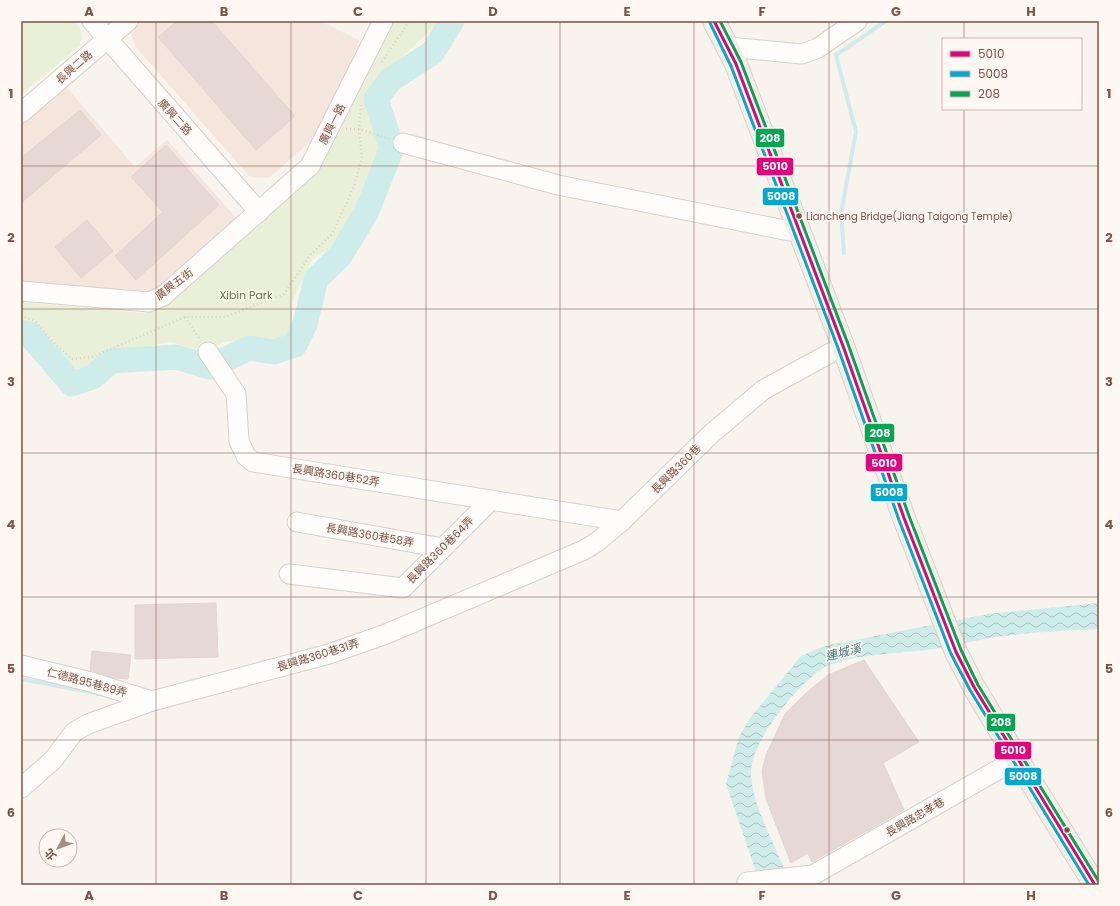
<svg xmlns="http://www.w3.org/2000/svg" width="1120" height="906" viewBox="0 0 1120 906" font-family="Poppins,'Noto Sans TC',sans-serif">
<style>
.residential{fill:#f4e6dd}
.green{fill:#eaf0d7}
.water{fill:url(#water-waves)}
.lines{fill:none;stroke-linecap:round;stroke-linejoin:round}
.stream{stroke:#ceedea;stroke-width:4}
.river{stroke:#ceedea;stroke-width:25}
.building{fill:#e6d9d5;stroke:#e3d5cf}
.minor-casing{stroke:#d9cfca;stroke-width:21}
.major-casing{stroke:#dbcfca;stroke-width:24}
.path{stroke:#dcd1ce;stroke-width:2.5;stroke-dasharray:1 3;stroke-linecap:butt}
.minor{stroke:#fefdfc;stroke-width:19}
.major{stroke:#f4ede6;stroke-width:22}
.bus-1-casing{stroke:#fff7f1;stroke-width:6}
.bus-2-casing{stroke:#fff7f1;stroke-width:6}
.bus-3-casing{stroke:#fff7f1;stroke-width:6}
.bus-1{stroke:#e5007d;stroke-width:3}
.bus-2{stroke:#00a9ce;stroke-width:3}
.bus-3{stroke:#00a651;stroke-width:3}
.grid{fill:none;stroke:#7c5349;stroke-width:1;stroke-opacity:0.55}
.bus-dot{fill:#7c5349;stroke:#fff7f1;stroke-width:1.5}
.labels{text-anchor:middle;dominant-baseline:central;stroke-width:3;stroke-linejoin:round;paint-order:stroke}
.bus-label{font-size:10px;fill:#7c5349;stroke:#fff7f1;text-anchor:start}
.street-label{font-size:11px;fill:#7c5349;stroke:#fff7f1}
.park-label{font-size:11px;fill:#5a7c3d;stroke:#fff7f1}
.water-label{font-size:12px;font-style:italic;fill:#387b7b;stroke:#fff7f1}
.line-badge{stroke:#fff7f1;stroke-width:1.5}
.badge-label{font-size:11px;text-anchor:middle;font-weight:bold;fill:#fff}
.neatline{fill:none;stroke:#7c5349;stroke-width:1.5}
.grid-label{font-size:13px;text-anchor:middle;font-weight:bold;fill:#7c5349}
</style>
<defs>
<pattern id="water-waves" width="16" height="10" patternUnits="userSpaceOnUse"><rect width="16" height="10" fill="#ceedea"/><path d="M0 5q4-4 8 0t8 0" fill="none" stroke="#acc3c0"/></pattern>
</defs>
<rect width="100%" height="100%" fill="#f9f3ee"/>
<g class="residential">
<polygon points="139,21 320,21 360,41 317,136 270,177 260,178 249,176 135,46 131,34 135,25"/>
<polygon points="64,84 135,167 167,140 241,223 150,297 21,285 21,122"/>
</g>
<g class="green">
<path d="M21 21H74C81 29 84 35 80 45L21 95Z"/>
<path d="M393 21H440L379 79 371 90 370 94V107L381 128 379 156 361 190 346 239C337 250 322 250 312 260L291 304 293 330 288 338 226 342 202 351 170 342 116 352 100 361 84 376 79 378C56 365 44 337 21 322V302L143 313 155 310 173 297 315 173Z"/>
</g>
<path class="water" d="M1099 603V629C1063 631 1026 632 990 638 972 641 953 647 934 649 905 653 855 654 829 665 802 678 751 740 751 772 751 802 774 843 786 872H756L726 784 739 737 750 718 801 656 824 646 988 614Z"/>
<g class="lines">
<g class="stream">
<polyline points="844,253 841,213 856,132 836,55 886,21"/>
<polyline points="21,679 100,694"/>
</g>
<polyline class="river" points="21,333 29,334 72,384 93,377 111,361 176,357 210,367 249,348 274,352 295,345 305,324 316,279 340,256 366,213 392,148 376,99 390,80 432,53 452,21"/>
</g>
<g class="building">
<polygon points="177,21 212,21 295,116 256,150 158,37"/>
<polygon points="80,110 101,135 21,203 21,158"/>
<polygon points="166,145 219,205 136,280 115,256 163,212 131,177"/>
<polygon points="87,220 113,251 81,278 55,247"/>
<polygon points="216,603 218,657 135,659 135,605"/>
<polygon points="92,651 131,655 128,679 115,678 90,670"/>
<polygon points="864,660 919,742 883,763 904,810 812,862 808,853 791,863 766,799 762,771 766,755 785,714 806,693 828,675"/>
</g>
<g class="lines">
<defs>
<g id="minor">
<polyline points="92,21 259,212"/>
<polyline points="729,47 802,54 818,48 857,21"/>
<polyline points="21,113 128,21"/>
<polyline points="403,143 558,185 800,233"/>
<polyline points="21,291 149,302 163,296 310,166 383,21"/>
<polyline points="208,352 236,394 239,441 246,456 253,462 622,521"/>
<polyline points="297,522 443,548"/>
<polyline points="289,574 403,588 491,500"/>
<polyline points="21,665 91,682 152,701"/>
<polyline points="21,788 53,760 74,732 88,724 152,701 329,654 386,634 584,550 597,542 622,521 711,434 763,390 843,346"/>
<polyline points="747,882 813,875 1017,759"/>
</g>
<polyline id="major" points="714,21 736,64 843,346 904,518 956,652 974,687 1017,759 1095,885"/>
</defs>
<use href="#minor" class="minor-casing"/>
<use href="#major" class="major-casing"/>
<g class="path">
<polyline points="382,62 409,21"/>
<polyline points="346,129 359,129 389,139"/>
<polyline points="21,316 35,321 56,345 72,359 92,357 185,317 225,317 284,294 311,254 332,234 353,189 362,159 359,129 361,102"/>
<polyline points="185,317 200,340"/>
</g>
<use href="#minor" class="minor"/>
<use href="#major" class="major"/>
<defs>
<polyline id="bus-1" points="714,21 736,64 843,346 904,518 956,652 974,687 1095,885"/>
<polyline id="bus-2" points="710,23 731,66 838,348 899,520 951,654 970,690 1089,885"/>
<polyline id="bus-3" points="720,21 741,62 848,344 909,516 961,650 978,685 1099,882"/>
</defs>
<use href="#bus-1" class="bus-1-casing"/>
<use href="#bus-2" class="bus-2-casing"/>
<use href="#bus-3" class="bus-3-casing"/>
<use href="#bus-1" class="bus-1"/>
<use href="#bus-2" class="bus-2"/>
<use href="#bus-3" class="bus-3"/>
</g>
<path class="grid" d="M156 21V885M291 21V885M426 21V885M560 21V885M694 21V885M829 21V885M964 21V39M964 109V885M21 166H1099M21 309H1099M21 453H1099M21 597H1099M21 740H1099"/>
<g class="bus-dot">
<circle cx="799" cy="216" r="3.5"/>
<circle cx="1067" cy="830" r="3.5"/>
</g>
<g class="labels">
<g class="bus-label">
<text x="806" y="216">Liancheng Bridge(Jiang Taigong Temple)</text>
</g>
<g class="street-label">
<text transform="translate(74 67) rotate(-41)">長興二路</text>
<text transform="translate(175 117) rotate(48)">廣興二路</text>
<text transform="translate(332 124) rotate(-63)">廣興一路</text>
<text transform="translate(174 284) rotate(-37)">廣興五街</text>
<text transform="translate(676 469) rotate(-45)">長興路360巷</text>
<text transform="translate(336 475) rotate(9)">長興路360巷52弄</text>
<text transform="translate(370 535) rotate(10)">長興路360巷58弄</text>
<text transform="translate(440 550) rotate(-45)">長興路360巷64弄</text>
<text transform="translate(318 655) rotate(-17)">長興路360巷31弄</text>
<text transform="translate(87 682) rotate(15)">仁德路95巷89弄</text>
<text transform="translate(915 817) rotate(-30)">長興路忠孝巷</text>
</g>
<g class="park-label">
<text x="246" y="295">Xibin Park</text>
</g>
<g class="water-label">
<text transform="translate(843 652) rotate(-14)">連城溪</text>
</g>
</g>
<g class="line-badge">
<rect x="755" y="128" width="30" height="20" rx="4" fill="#00a651"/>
<rect x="756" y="157" width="38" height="19" rx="4" fill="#e5007d"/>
<rect x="762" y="187" width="37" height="19" rx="4" fill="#00a9ce"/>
<rect x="864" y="423" width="31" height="20" rx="4" fill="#00a651"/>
<rect x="865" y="453" width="38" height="19" rx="4" fill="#e5007d"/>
<rect x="870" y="483" width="38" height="19" rx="4" fill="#00a9ce"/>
<rect x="986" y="713" width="30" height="19" rx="4" fill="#00a651"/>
<rect x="994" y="741" width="38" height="19" rx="4" fill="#e5007d"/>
<rect x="1004" y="767" width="38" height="19" rx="4" fill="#00a9ce"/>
</g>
<g class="badge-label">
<text x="770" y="142">208</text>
<text x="775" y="170">5010</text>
<text x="781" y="200">5008</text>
<text x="880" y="437">208</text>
<text x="884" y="467">5010</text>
<text x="889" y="496">5008</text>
<text x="1001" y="726">208</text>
<text x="1013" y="754">5010</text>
<text x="1023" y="780">5008</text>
</g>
<rect width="1120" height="906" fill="none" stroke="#fff7f1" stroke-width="44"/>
<rect x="942" y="38" width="140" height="72" fill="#fff7f1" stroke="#cbb5ae"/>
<rect x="950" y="51" width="20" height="6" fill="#e5007d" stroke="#cbb5ae"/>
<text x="978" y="58" font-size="12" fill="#7c5349">5010</text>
<rect x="950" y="71" width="20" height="6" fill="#00a9ce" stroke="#cbb5ae"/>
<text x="978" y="78" font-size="12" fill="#7c5349">5008</text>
<rect x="950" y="91" width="20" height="6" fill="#00a651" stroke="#cbb5ae"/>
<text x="978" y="98" font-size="12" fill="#7c5349">208</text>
<g transform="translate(58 848) rotate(229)"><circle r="19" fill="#fff7f1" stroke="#cbb5ae"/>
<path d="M0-3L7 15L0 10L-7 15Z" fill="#a88b83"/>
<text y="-6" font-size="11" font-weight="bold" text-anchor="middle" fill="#7c5349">北</text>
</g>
<rect x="22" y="22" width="1076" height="862" class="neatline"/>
<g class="grid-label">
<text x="89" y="16">A</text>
<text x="224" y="16">B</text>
<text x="358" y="16">C</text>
<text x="493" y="16">D</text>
<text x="627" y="16">E</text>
<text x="762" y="16">F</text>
<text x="896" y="16">G</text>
<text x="1031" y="16">H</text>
<text x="11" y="98">1</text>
<text x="1109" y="98">1</text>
<text x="11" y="242">2</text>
<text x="1109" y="242">2</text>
<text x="11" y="386">3</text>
<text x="1109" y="386">3</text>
<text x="11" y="529">4</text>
<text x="1109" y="529">4</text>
<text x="11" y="673">5</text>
<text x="1109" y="673">5</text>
<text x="11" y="817">6</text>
<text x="1109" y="817">6</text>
<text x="89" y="900">A</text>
<text x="224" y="900">B</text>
<text x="358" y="900">C</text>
<text x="493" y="900">D</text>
<text x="627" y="900">E</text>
<text x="762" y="900">F</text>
<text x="896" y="900">G</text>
<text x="1031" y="900">H</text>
</g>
</svg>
